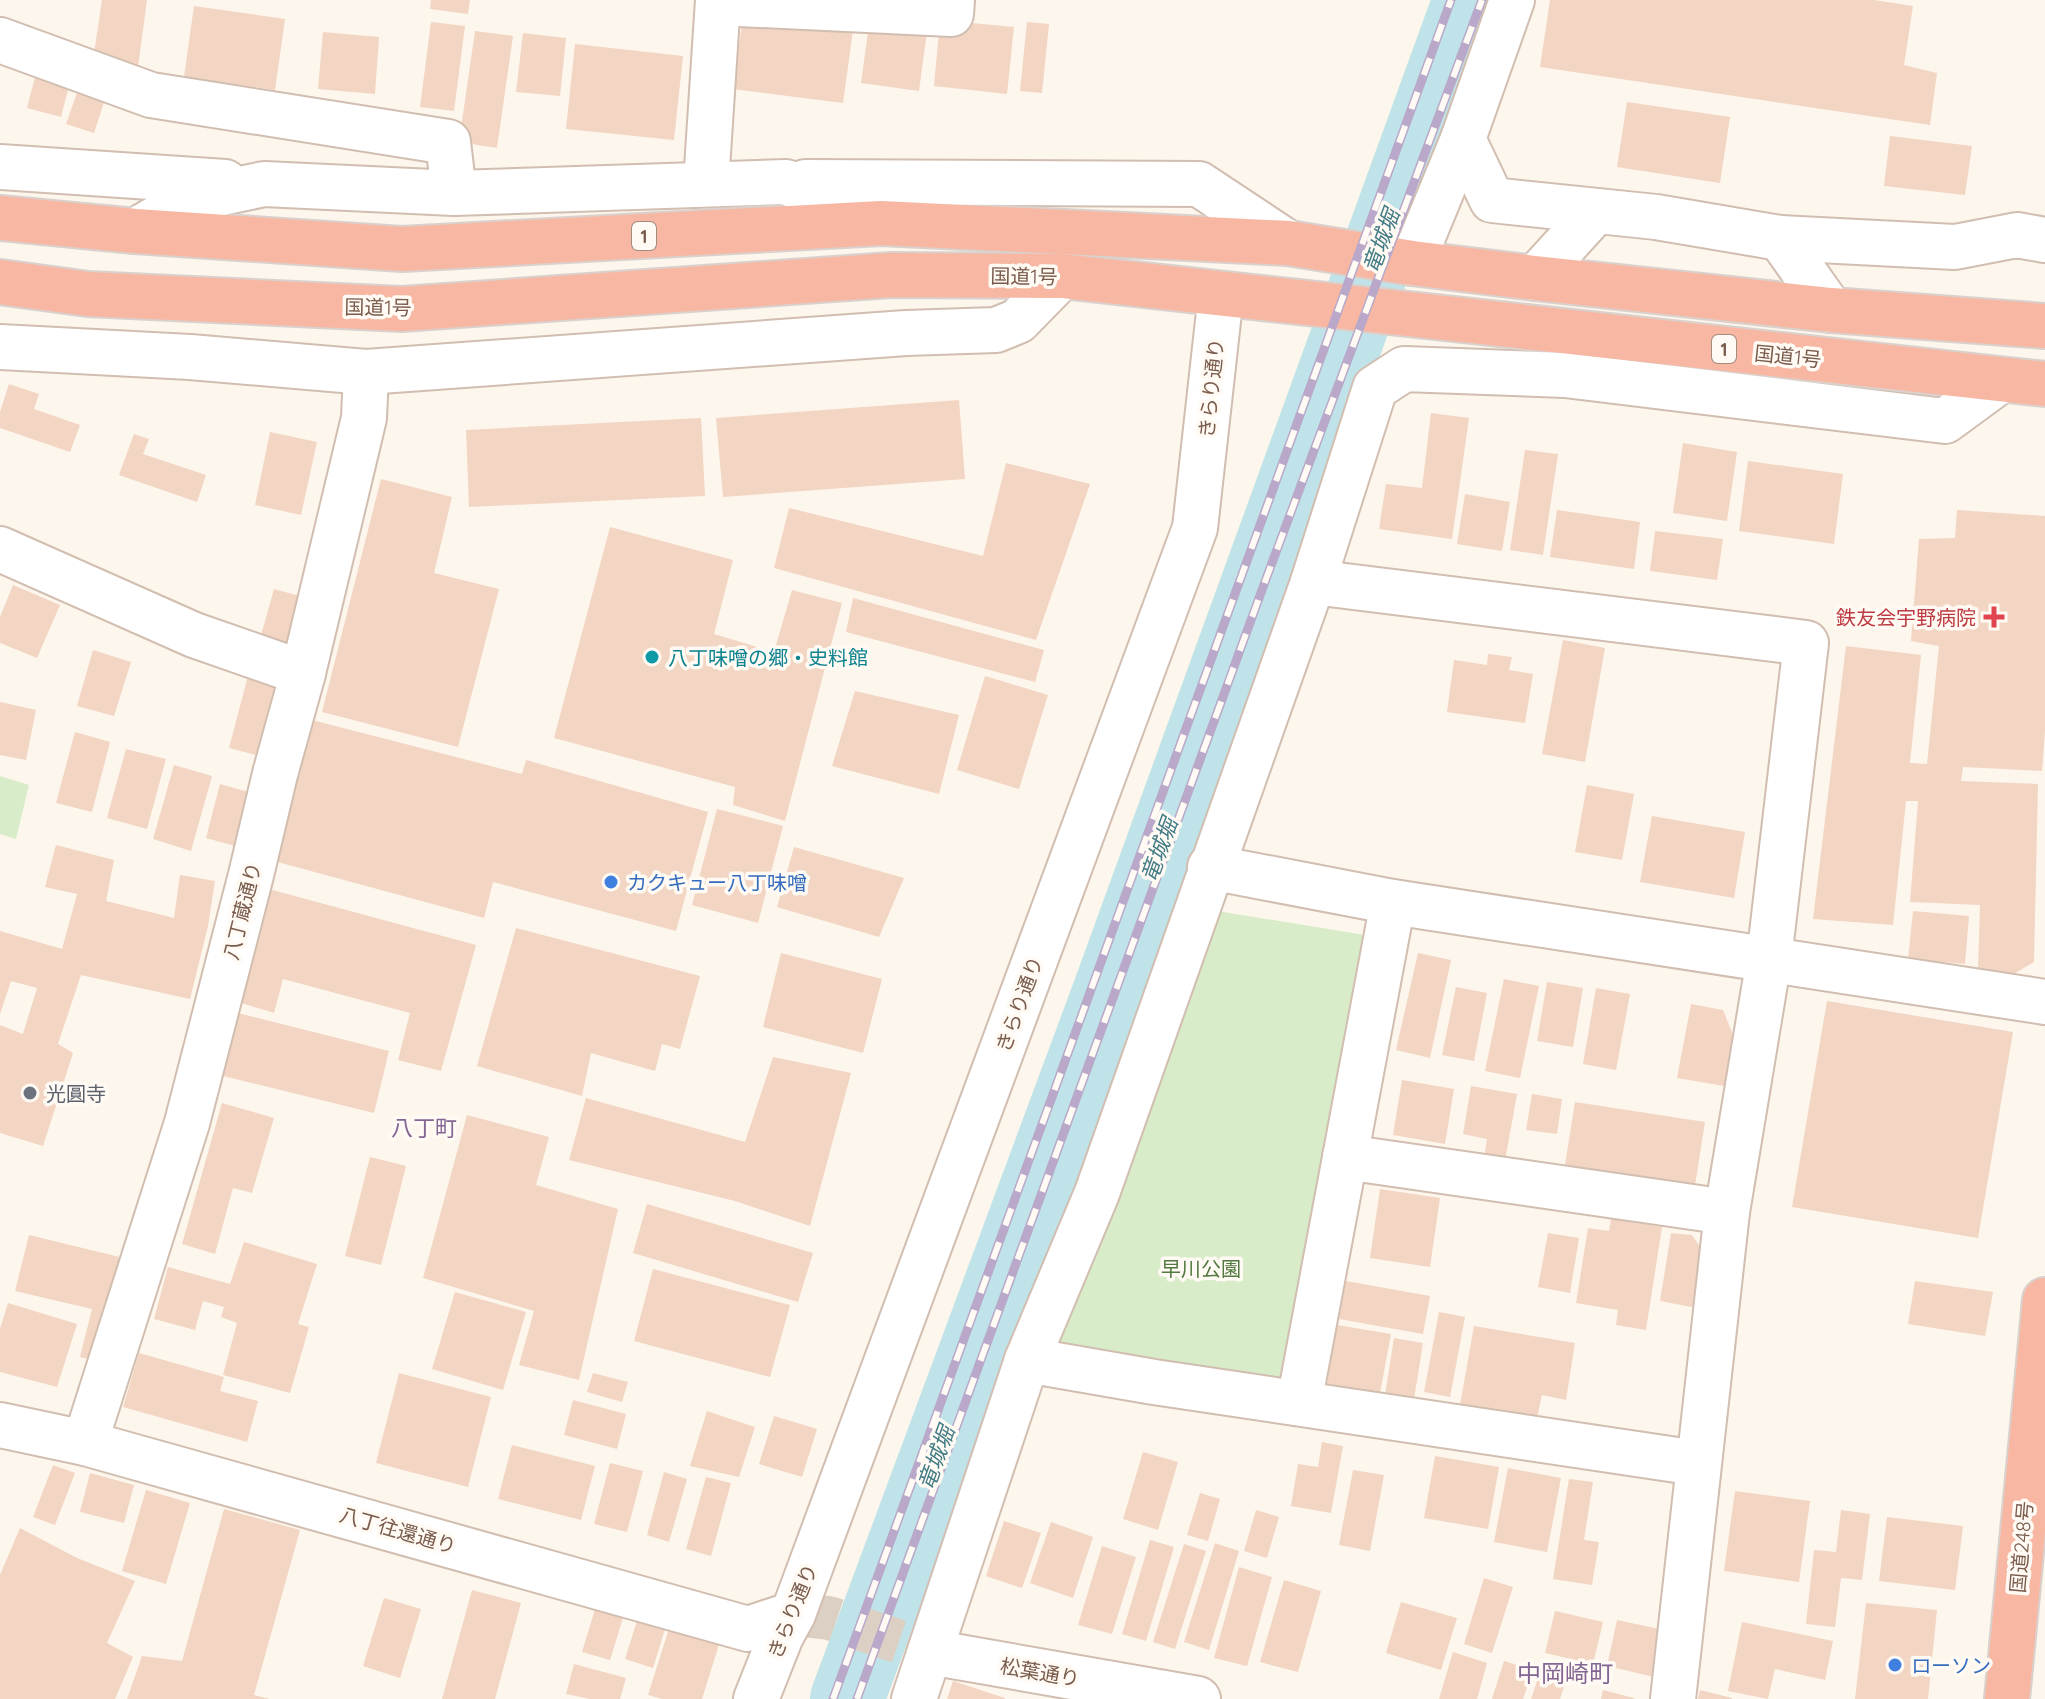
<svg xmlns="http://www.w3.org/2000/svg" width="2045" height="1699" viewBox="0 0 2045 1699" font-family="Quicksand,'Noto Sans JP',sans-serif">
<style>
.green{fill:#d8ecc9}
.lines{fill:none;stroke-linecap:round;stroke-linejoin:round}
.river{stroke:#bfe3e8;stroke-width:74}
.building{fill:#f3d5c3}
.minor-tunnel{stroke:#dcd0c4;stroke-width:44;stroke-dasharray:44 22;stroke-linecap:butt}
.minor-casing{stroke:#d1beb0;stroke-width:48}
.highway-casing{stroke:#dad1cd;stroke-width:48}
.minor{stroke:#fff;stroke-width:44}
.highway{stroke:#f7b7a3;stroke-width:44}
.rail-casing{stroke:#b9a8c9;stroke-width:9}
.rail{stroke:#fffaf3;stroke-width:6;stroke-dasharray:18;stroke-linecap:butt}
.health-dot{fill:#e0444e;stroke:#fffaf3;stroke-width:3}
.culture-dot{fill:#0f9aa8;stroke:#fffaf3;stroke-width:3}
.shop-dot{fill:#3f7fe0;stroke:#fffaf3;stroke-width:3}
.worship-dot{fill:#6b7280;stroke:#fffaf3;stroke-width:3}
.labels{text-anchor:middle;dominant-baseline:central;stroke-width:7;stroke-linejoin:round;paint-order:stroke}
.shield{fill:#fffaf3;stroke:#a28b7f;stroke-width:2}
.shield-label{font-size:18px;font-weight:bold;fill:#7a5c4d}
.street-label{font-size:20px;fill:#7a5c4d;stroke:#fffaf3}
.health-label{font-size:20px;fill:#be3a42;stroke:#fffaf3;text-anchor:end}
.culture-label{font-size:20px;fill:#0d838f;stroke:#fffaf3;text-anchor:start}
.shop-label{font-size:20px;fill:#366cbe;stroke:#fffaf3;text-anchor:start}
.worship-label{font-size:20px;fill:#5b616d;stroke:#fffaf3;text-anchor:start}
.park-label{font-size:20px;fill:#537a41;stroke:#fffaf3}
.water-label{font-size:22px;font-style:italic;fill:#437c86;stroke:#fffaf3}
.neighbourhood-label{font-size:22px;fill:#846695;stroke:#fffaf3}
.quarter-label{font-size:24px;fill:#846695;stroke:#fffaf3}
</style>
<rect width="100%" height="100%" fill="#fdf6ec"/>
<g class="green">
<polygon points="0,776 29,785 16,839 0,834"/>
<polygon points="1211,910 1371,936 1290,1393 1054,1358"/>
</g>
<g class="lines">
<polyline class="river" points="847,1699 1111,988 1470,0"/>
</g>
<g class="building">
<polygon points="102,0 147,0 138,67 93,60"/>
<polygon points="431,0 470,0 468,14 430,9"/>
<polygon points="1550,0 1874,0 1913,6 1904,65 1937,73 1930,125 1540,67"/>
<polygon points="194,6 285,19 275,90 184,77"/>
<polygon points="743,16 853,30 843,103 733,89"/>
<polygon points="870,17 928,24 919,91 861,83"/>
<polygon points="940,20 1014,27 1007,94 934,86"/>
<polygon points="431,22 465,26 454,111 420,107"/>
<polygon points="1027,22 1049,24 1042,93 1020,91"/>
<polygon points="475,31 513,36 497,148 459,142"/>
<polygon points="323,32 379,37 375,94 318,89"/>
<polygon points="523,33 566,38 560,96 516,92"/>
<polygon points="575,44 683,56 674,140 566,129"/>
<polygon points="36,73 70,82 61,117 27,108"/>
<polygon points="78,90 105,99 94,133 66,124"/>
<polygon points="1627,102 1730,117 1720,183 1617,167"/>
<polygon points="1890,136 1972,146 1965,195 1884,186"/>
<polygon points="9,384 39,394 34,409 80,425 70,452 0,428 0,412"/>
<polygon points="959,400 965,479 723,497 716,418"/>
<polygon points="1431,413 1469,418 1452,539 1379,529 1386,484 1422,488"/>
<polygon points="701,418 705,496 469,507 466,430"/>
<polygon points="270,432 317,442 301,515 255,505"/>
<polygon points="134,434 149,439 143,454 206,475 197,502 119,475"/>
<polygon points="1683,443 1737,452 1727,521 1673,513"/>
<polygon points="1525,450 1558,454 1543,555 1510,550"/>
<polygon points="1748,461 1843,474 1834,544 1739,531"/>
<polygon points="1006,463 1090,484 1036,640 774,568 789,508 983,556"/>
<polygon points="381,479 452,497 434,573 499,589 458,747 322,712"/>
<polygon points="1465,494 1510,502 1502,551 1457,544"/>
<polygon points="1557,510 1640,522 1634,569 1550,557"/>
<polygon points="1957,510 2045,516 2045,731 2042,771 1963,767 1961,781 2038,784 2034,962 2012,975 1978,970 1980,905 1910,902 1918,801 1906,801 1893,925 1813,919 1846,646 1921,655 1910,763 1927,764 1939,646 1911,641 1919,539 1955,538"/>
<polygon points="610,527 733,560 714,634 774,652 792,590 842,603 785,821 733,805 735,787 554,738"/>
<polygon points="1655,531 1723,539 1717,580 1650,571"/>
<polygon points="13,585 60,605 37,658 0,643 0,617"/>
<polygon points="274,589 300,596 286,646 260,639"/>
<polygon points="853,598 1044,650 1035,682 846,632"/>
<polygon points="1563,640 1605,648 1585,762 1542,754"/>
<polygon points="93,650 131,662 114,716 77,706"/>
<polygon points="1488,654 1512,657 1509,670 1533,674 1525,723 1447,712 1454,660 1487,665"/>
<polygon points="249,672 286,682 267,758 229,748"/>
<polygon points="985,676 1048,695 1019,789 957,770"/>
<polygon points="855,691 959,715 939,794 832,766"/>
<polygon points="0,702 36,710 26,760 0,755"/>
<polygon points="312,720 522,774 526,760 708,812 676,931 493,882 484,918 274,861"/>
<polygon points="75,732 110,742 92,812 56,803"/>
<polygon points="126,749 166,759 147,829 107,818"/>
<polygon points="174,765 212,776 191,851 153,839"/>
<polygon points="220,784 267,797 253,851 206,838"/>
<polygon points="1587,785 1634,794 1622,860 1575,852"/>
<polygon points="717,809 783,826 758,923 692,905"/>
<polygon points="1652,816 1745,832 1734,898 1640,882"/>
<polygon points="56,845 114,860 106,901 174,918 180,875 215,881 208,926 190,999 81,975 58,1044 73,1053 43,1146 0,1133 0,1025 23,1034 37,988 11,981 0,1014 0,931 62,949 77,894 45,887"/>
<polygon points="794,847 904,878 879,937 777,907"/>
<polygon points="265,888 476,945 441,1071 398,1060 410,1013 283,979 274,1013 235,1001"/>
<polygon points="1913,911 1969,916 1965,964 1908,959"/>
<polygon points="516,928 700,976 680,1049 662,1044 655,1071 591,1053 582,1096 477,1066"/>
<polygon points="781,953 882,979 863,1053 763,1027"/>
<polygon points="1418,953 1451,960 1430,1058 1396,1050"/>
<polygon points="1504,979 1539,986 1520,1078 1485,1071"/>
<polygon points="1547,982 1583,988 1573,1047 1537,1041"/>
<polygon points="1456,987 1487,993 1474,1061 1442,1055"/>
<polygon points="1596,988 1630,994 1616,1070 1583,1064"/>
<polygon points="1827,1001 2013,1032 1978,1238 1792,1207"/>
<polygon points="1691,1004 1723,1010 1733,1035 1724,1086 1677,1078"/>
<polygon points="226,1010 389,1051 374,1113 211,1073"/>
<polygon points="773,1057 851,1073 810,1226 735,1201 569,1160 586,1098 745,1142"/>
<polygon points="1402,1080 1454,1089 1445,1144 1393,1135"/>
<polygon points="1471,1086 1517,1094 1505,1161 1484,1157 1487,1139 1463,1134"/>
<polygon points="1532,1094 1562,1099 1557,1134 1526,1130"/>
<polygon points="1575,1102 1705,1122 1695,1185 1565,1165"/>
<polygon points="222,1103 274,1118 252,1193 233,1188 215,1254 182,1244"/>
<polygon points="467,1115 549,1137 536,1185 618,1209 579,1380 519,1365 534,1311 423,1278"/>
<polygon points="370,1157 406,1166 381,1265 345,1256"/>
<polygon points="1380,1189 1440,1198 1430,1267 1370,1258"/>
<polygon points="647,1204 813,1253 798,1302 633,1253"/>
<polygon points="1611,1219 1662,1227 1646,1330 1616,1325 1618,1310 1576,1303 1588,1228 1609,1231"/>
<polygon points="1548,1233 1579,1238 1570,1293 1538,1287"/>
<polygon points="1671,1233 1692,1235 1705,1254 1702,1309 1660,1301"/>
<polygon points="29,1235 132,1260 107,1364 80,1357 92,1309 15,1291"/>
<polygon points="244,1242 317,1264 298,1324 309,1327 290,1393 223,1375 237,1323 221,1317 224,1307 203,1301 195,1330 154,1319 168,1267 230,1284"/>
<polygon points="653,1269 790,1305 770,1377 634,1341"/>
<polygon points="1346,1281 1430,1296 1423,1334 1339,1319"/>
<polygon points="1915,1281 1993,1292 1985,1336 1908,1324"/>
<polygon points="455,1292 526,1312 503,1390 432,1369"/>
<polygon points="8,1303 77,1324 57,1387 0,1372 0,1329"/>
<polygon points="1439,1312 1465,1317 1450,1397 1424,1392"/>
<polygon points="1337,1325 1391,1334 1380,1393 1327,1384"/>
<polygon points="1474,1326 1575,1343 1566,1400 1542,1395 1537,1418 1460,1405"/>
<polygon points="1394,1338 1423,1343 1414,1399 1385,1395"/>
<polygon points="139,1353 224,1377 220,1391 258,1401 247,1442 123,1407"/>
<polygon points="399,1373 491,1397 468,1487 376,1463"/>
<polygon points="593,1373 628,1382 622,1402 587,1392"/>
<polygon points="573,1400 626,1414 617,1449 564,1435"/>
<polygon points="707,1411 755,1427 739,1477 690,1466"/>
<polygon points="774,1416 817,1429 802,1477 759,1464"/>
<polygon points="1322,1442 1343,1446 1331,1513 1291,1506 1298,1464 1318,1467"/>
<polygon points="512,1445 595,1466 581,1520 498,1499"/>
<polygon points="1143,1452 1178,1462 1158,1530 1123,1519"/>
<polygon points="1435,1456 1499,1467 1488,1529 1424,1518"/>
<polygon points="610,1463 643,1471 627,1532 594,1524"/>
<polygon points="53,1465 75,1473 55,1525 33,1517"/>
<polygon points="1508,1468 1561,1478 1547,1552 1494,1542"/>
<polygon points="1353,1470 1384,1475 1370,1551 1339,1545"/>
<polygon points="664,1472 687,1479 669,1542 647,1535"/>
<polygon points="90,1473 134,1485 124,1523 80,1512"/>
<polygon points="706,1477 731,1483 711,1556 686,1549"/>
<polygon points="1569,1479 1593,1482 1584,1540 1599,1542 1592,1585 1553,1579"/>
<polygon points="146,1490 190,1503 166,1584 122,1571"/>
<polygon points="1735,1491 1810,1501 1799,1582 1724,1571"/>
<polygon points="1200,1493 1220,1499 1208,1541 1187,1535"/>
<polygon points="224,1509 300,1530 254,1695 270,1699 127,1699 142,1656 182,1661"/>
<polygon points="1256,1510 1279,1517 1267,1558 1244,1551"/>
<polygon points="1841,1510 1870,1514 1862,1580 1841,1578 1835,1627 1806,1624 1814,1550 1836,1552"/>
<polygon points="1887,1517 1963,1526 1955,1590 1879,1581"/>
<polygon points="1004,1521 1041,1533 1022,1588 986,1576"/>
<polygon points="1051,1522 1093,1537 1073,1598 1030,1583"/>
<polygon points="20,1528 77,1558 135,1581 107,1643 133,1657 115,1699 0,1699 0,1575"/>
<polygon points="1150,1540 1174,1547 1146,1641 1122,1634"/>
<polygon points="1215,1543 1239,1551 1209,1650 1184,1642"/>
<polygon points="1184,1544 1206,1551 1175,1649 1153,1642"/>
<polygon points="1102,1546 1136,1557 1112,1634 1078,1625"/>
<polygon points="1239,1567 1272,1577 1247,1666 1214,1658"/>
<polygon points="1484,1578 1513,1587 1492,1653 1464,1644"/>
<polygon points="1284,1580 1321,1591 1298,1672 1260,1662"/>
<polygon points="472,1590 521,1603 495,1699 442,1699"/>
<polygon points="599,1596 627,1605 610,1660 582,1652"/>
<polygon points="384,1598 421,1609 400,1678 363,1666"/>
<polygon points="1401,1602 1457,1618 1441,1670 1386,1653"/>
<polygon points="1866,1603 1937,1610 1928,1699 1855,1699"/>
<polygon points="642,1605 670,1613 653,1668 625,1659"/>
<polygon points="1555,1611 1603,1622 1593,1664 1545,1653"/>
<polygon points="672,1619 722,1635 702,1699 662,1699 648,1695"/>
<polygon points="1617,1620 1664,1630 1654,1677 1607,1666"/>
<polygon points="1742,1622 1833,1641 1825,1680 1775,1669 1768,1699 1728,1691"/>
<polygon points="1453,1652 1487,1663 1477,1699 1439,1699"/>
<polygon points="1504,1661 1533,1670 1523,1699 1492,1699"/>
<polygon points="574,1664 626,1678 620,1699 590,1699 566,1694"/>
<polygon points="1541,1669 1567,1678 1560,1699 1531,1699"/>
<polygon points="953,1681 1005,1698 1005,1699 947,1699"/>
<polygon points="1603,1690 1634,1698 1634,1699 1601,1699"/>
<polygon points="1700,1690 1732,1698 1732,1699 1698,1699"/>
</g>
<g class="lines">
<polyline class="minor-tunnel" points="793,1614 829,1618 930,1652"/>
<defs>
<g id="minor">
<polyline points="718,3 951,14 952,0"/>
<polyline points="0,40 151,95 448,142 454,193"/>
<polyline points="1463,139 1492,200 1656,217 1780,238 1955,247 2017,235 2045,240"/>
<polyline points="0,167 225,182"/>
<polyline points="805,182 1199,184 1288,243"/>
<polyline points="706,184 718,0"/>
<polyline points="135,231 188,200 264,184 454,193 786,182 881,223"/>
<polyline points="1780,238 1831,310"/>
<polyline points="1412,263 1463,139 1512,0"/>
<polyline points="1535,278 1596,211"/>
<polyline points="0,347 190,357 366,372 906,333 996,330 1018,321 1062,276"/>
<polyline points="0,549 194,635 303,673"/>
<polyline points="1313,582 1806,643 1769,959 1727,1212 1673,1699"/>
<polyline points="1210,867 1393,902 2045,1002"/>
<polyline points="1345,1157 1727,1212"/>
<polyline points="1027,1360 1154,1382 1697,1463"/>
<polyline points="1299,1403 1393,902"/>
<polyline points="0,1425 85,1443 748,1629 793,1614"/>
<polyline points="85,1443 187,1123 251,875 275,774 303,673 364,418 366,372"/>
<polyline points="930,1652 1198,1699"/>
<polyline points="756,1699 781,1636 793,1614 1195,528 1221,294"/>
<polyline points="914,1699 1027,1360 1097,1193 1313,582 1375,388 1404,369 1565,375 1945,421 2001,380"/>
</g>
<g id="highway">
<polyline points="0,218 135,231 402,249 881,223 1288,243 1412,263 1535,278 1831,310 2045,326"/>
<polyline points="0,282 88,294 402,309 891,275 1062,276 2045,384"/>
<polyline points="2007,1699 2045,1300"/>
</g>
</defs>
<use href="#minor" class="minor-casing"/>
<use href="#highway" class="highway-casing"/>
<use href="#minor" class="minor"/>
<use href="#highway" class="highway"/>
<defs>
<g id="rail">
<polyline points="833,1699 1451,0"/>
<polyline points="857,1699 1266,579 1482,0"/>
</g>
</defs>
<use href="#rail" class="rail-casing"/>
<use href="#rail" class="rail"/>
</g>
<path class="health-dot" d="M1990 605h8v8h8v8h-8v8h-8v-8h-8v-8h8z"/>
<circle class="culture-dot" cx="652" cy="657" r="8"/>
<g class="shop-dot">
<circle cx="611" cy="882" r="8"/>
<circle cx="1895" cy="1665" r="8"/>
</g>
<circle class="worship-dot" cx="30" cy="1093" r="8"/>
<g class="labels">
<g class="shield">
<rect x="632" y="222" width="24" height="28" rx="6"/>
<rect x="1712" y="335" width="24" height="28" rx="6"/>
</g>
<g class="shield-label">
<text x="644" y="236">1</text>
<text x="1724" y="349">1</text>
</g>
<g class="street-label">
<text transform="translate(1024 276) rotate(1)">国道1号</text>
<text transform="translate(378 307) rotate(1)">国道1号</text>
<text transform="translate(1788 356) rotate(6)">国道1号</text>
<text transform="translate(1211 388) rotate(-84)">きらり通り</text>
<text transform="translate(242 911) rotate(-76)">八丁蔵通り</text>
<text transform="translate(1019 1004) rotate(-70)">きらり通り</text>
<text transform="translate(398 1530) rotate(16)">八丁往還通り</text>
<text transform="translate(2021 1547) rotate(-85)">国道248号</text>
<text transform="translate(792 1611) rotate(-68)">きらり通り</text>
<text transform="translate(1040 1672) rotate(10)">松葉通り</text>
</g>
<g class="health-label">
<text x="1976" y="617">鉄友会宇野病院</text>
</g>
<g class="culture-label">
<text x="668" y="657">八丁味噌の郷・史料館</text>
</g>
<g class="shop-label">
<text x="627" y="882">カクキュー八丁味噌</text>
<text x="1911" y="1665">ローソン</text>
</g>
<g class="worship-label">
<text x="46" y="1093">光圓寺</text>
</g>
<g class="park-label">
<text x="1201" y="1268">早川公園</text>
</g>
<g class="water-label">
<text transform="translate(1381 241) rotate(-70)">竜城堀</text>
<text transform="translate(1159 850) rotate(-70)">竜城堀</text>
<text transform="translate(936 1458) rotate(-70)">竜城堀</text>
</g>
<g class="neighbourhood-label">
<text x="424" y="1128">八丁町</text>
</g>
<g class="quarter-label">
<text x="1565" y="1673">中岡崎町</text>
</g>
</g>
</svg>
